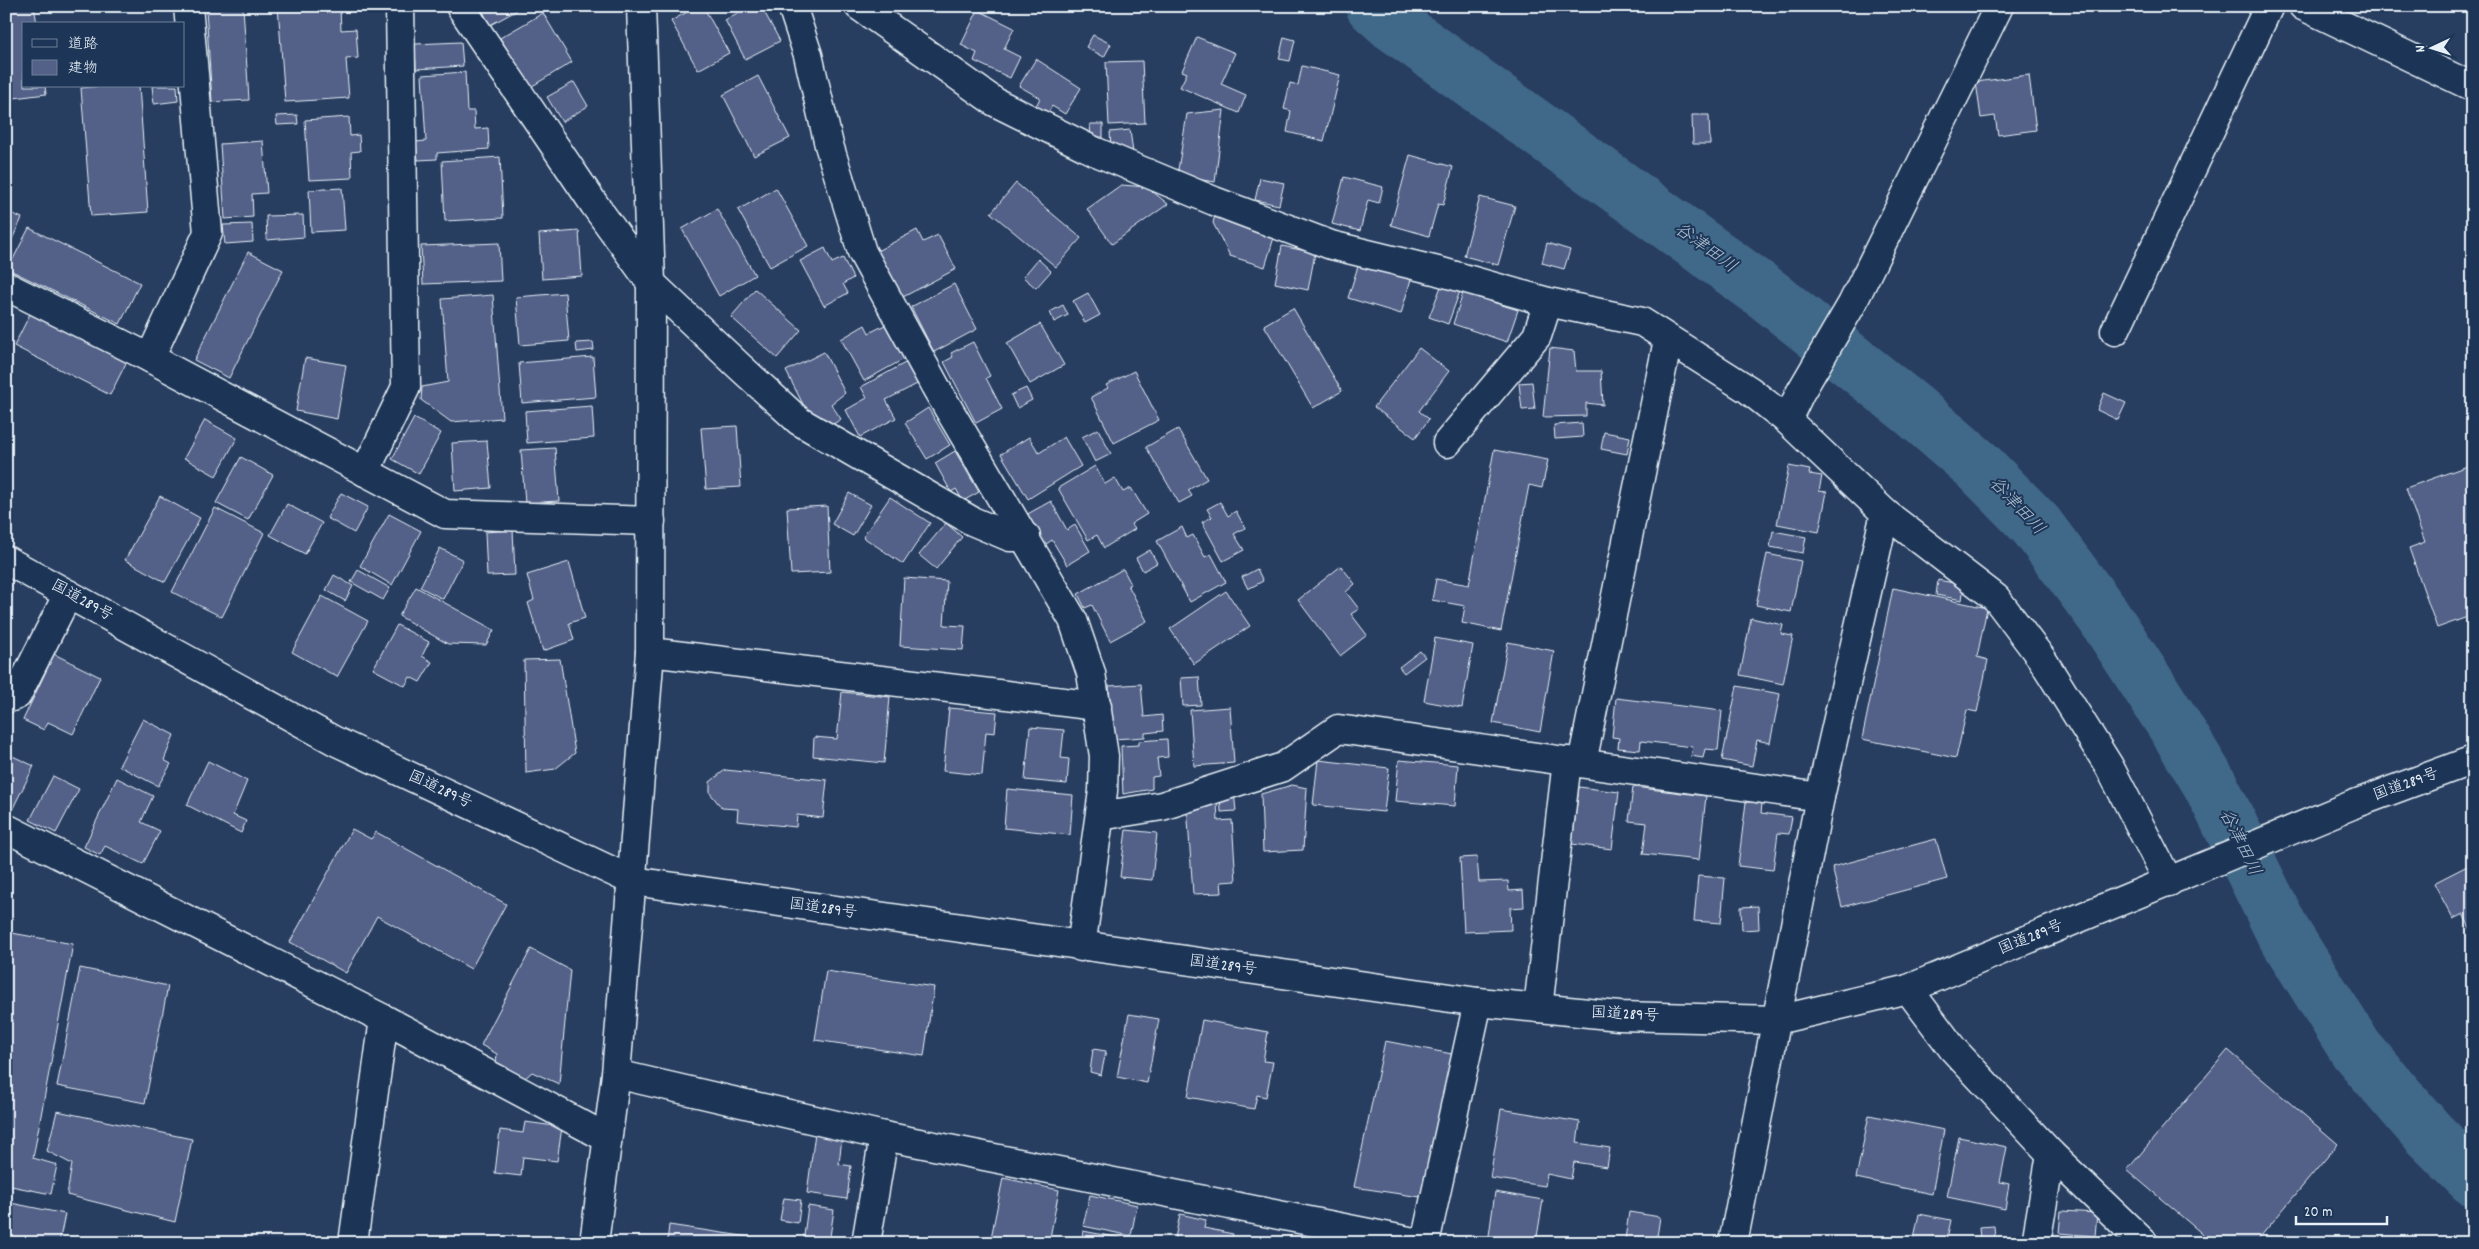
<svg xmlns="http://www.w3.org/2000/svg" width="2479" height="1249" viewBox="0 0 2479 1249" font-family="Dekko,'Klee One',sans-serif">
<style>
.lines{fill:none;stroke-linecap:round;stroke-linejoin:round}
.river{stroke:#406888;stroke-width:55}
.building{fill:#536088;stroke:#e8f1f8}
.minor-casing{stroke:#e8f1f8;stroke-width:31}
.highway-casing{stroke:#e8f1f8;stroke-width:31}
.minor{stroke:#1d3557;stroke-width:28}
.highway{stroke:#1d3557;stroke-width:28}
.labels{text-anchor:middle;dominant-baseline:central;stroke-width:4;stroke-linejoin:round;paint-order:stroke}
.street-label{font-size:16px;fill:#e8f1f8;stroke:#1d3557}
.water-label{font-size:18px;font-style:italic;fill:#adc1d1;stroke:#1d3557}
</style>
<rect width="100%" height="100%" fill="#283e61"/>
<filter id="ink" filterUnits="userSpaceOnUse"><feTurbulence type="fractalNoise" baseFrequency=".02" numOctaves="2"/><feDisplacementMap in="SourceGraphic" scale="10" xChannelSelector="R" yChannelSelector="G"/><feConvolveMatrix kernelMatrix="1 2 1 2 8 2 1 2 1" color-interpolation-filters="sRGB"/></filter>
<g filter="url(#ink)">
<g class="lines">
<polyline class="river" points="1373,6 1393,24 1767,294 1913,410 1978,466 2036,525 2103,615 2173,723 2210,784 2283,932 2356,1049 2427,1132 2473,1178"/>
</g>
<g class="building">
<polygon points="6,6 34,6 37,24 24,24 24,86 45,86 46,94 6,99"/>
<polygon points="278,6 319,6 319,10 340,9 341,30 356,29 358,58 346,59 349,98 285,102"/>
<polygon points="480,6 514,6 516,11 490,25"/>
<polygon points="698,6 703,6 729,53 698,70 671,21"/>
<polygon points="750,6 761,6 780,41 745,59 725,20"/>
<polygon points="243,7 249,100 212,102 206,9"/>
<polygon points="978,10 1014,28 1004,49 1020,57 1010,78 974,61 977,53 961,45"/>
<polygon points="543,13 572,62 529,88 500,38"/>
<polygon points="1093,35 1111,44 1104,57 1086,47"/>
<polygon points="1197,37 1235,53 1221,84 1246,95 1239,113 1180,87 1187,73 1182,71"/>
<polygon points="1284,37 1295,40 1290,61 1279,59"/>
<polygon points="461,42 463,66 416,69 415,44"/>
<polygon points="1036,59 1081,88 1065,114 1052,106 1048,113 1036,106 1040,98 1019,86"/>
<polygon points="1142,61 1145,123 1109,125 1106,62"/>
<polygon points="1302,66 1340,75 1324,141 1287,132 1291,111 1284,109 1290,83 1298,85"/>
<polygon points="465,72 467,111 474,111 475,129 488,128 489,149 437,153 437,159 418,160 416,142 426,141 422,75"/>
<polygon points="2029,75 2036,130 1998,135 1995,116 1981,118 1976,82"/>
<polygon points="758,76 790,138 754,156 723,95"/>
<polygon points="574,82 588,106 562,122 547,97"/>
<polygon points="102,86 139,86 148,212 91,216 81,88"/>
<polygon points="152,86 177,86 178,101 154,104"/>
<polygon points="1224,110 1215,182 1177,176 1187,114"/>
<polygon points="297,115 298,124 277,125 276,116"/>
<polygon points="1692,115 1709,115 1710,144 1693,144"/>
<polygon points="349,117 350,136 359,135 360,151 351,152 352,178 309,180 305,120"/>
<polygon points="1090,124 1103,124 1103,137 1091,138"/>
<polygon points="1130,130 1133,153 1111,147 1110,132"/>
<polygon points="263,141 267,193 252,194 253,217 225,219 220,144"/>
<polygon points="1410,155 1453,167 1443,205 1438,204 1429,236 1391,225"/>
<polygon points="500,157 503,218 445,221 442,161"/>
<polygon points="1344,177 1383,187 1379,203 1368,200 1360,231 1332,224"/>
<polygon points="1260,178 1284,183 1279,205 1255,200"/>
<polygon points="1016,183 1081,238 1056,267 991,213"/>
<polygon points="1121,185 1147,187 1168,204 1112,244 1087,209"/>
<polygon points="342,188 345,230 311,232 309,190"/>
<polygon points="776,188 808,246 770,267 738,210"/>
<polygon points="1480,197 1515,206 1498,265 1464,256"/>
<polygon points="717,209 755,275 719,296 682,229"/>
<polygon points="6,211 22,218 6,252"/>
<polygon points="303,215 304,237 267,240 266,216"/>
<polygon points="1215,215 1275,234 1265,267 1230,256 1213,223"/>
<polygon points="252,224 253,242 225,244 223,225"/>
<polygon points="29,228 140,283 120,324 8,269"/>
<polygon points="917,230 923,242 938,235 956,269 901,298 877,251"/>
<polygon points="579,231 582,276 542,279 539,234"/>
<polygon points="499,243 501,281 423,284 421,246"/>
<polygon points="1547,243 1570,250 1564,269 1542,263"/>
<polygon points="1282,246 1315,253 1308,290 1275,283"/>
<polygon points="825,248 832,263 843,258 853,278 843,284 848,293 824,306 800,261"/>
<polygon points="248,252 283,270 229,378 194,360"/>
<polygon points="1038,259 1051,271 1036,288 1023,277"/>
<polygon points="1359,263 1411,279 1401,314 1348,298"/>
<polygon points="954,284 977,329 934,352 911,307"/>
<polygon points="1442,284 1460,291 1448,324 1429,317"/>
<polygon points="755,289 801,330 777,358 731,317"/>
<polygon points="565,293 569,341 520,345 516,297"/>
<polygon points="1088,293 1100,315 1085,323 1073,301"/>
<polygon points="1463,293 1518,310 1507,342 1453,324"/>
<polygon points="493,295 502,418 451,422 421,400 422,387 448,382 442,299"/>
<polygon points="35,304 131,353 110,395 14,346"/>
<polygon points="1063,305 1068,315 1054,322 1050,312"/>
<polygon points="1293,308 1342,391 1313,408 1264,325"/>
<polygon points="1040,324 1064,365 1030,384 1007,343"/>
<polygon points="865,325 869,333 885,325 904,359 864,381 841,339"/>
<polygon points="593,342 594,350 577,352 576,343"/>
<polygon points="973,342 990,376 986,378 1002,409 976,423 944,362 953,357 951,353"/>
<polygon points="1419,348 1449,371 1419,411 1429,419 1415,438 1374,407"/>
<polygon points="1550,348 1574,351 1576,371 1601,371 1603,405 1586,403 1586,416 1543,417"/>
<polygon points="824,352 845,393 831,404 841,419 832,425 807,412 786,371"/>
<polygon points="593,357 596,397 522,403 519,363"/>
<polygon points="305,358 346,365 337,419 296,411"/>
<polygon points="907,362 919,383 886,400 896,418 860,437 846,410 867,398 861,387"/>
<polygon points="1134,371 1159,420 1114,443 1091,397 1108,388 1106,385"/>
<polygon points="1532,382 1535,409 1522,410 1519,383"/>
<polygon points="1026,388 1032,400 1017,408 1011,395"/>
<polygon points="2104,393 2126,403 2118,420 2097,410"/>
<polygon points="592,406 594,438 527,443 525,411"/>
<polygon points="928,408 950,445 927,459 905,423"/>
<polygon points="414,418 441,433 419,474 392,459"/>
<polygon points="205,420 237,438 216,476 184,458"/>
<polygon points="1582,423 1583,437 1555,439 1554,425"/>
<polygon points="737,426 741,487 706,489 701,428"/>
<polygon points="1098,429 1111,454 1095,462 1082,437"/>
<polygon points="1178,429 1207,479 1188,490 1192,496 1179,503 1146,447"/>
<polygon points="1604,432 1630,437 1627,454 1601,449"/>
<polygon points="1029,437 1039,453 1064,437 1081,466 1028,499 1001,454"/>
<polygon points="487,441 491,488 455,491 452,443"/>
<polygon points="555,448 559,501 525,503 521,450"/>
<polygon points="1494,450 1548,460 1542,488 1529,485 1501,631 1462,623 1465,606 1432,600 1436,579 1469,585"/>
<polygon points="955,451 979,492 963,501 956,489 951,492 935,463"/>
<polygon points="241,457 273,475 248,520 216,503"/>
<polygon points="2473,464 2473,615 2437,628 2409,548 2425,542 2406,488"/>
<polygon points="1095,466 1105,484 1115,478 1123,492 1131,488 1147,514 1131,524 1135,529 1104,548 1097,535 1088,540 1058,488"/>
<polygon points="1789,466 1810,470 1809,474 1822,476 1819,491 1827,492 1819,532 1777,524"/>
<polygon points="341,493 368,507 354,533 327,518"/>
<polygon points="849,493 871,505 853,536 832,524"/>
<polygon points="160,496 200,518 165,582 125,560"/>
<polygon points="890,497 930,523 903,564 863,537"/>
<polygon points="1051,501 1067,530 1075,525 1090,551 1067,565 1052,540 1042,547 1024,516"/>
<polygon points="1220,502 1228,516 1236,511 1245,528 1234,534 1244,550 1223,561 1202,522 1212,517 1207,509"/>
<polygon points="287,504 322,523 305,554 270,535"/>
<polygon points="827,506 830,572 791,574 787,508"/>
<polygon points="215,508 264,533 222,617 172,592"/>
<polygon points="389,514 421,531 392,585 360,566"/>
<polygon points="946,523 962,537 936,569 919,555"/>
<polygon points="1182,527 1187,538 1193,535 1205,557 1211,554 1226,582 1190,602 1157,541"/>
<polygon points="513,530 515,575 487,576 485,532"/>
<polygon points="1773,531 1806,537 1803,553 1770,547"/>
<polygon points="440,548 463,560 443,599 420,587"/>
<polygon points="1150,550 1157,563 1143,571 1136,558"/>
<polygon points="1767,554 1801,561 1791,612 1756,605"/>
<polygon points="569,562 585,618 569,623 574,640 543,651 528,603 534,600 527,575"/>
<polygon points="1341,566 1355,584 1346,592 1359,609 1351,614 1367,635 1340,656 1298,600"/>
<polygon points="1123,569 1131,584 1128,585 1147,621 1110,641 1092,605 1085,608 1078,594"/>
<polygon points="1257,569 1263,581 1248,589 1242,577"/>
<polygon points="358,570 390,588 383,600 351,582"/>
<polygon points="334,575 353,586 345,601 326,590"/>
<polygon points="904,578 947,581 944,625 965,626 963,650 900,646"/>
<polygon points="1938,580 1964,585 1962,600 1936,595"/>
<polygon points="416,587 494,630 486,645 448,644 399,616"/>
<polygon points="1893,588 1987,608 1977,657 1988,660 1977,712 1967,710 1956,758 1862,739"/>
<polygon points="1226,591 1250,626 1194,664 1170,629"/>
<polygon points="322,596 368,621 337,677 292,652"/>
<polygon points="1751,618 1783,625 1781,634 1793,636 1783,684 1740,675"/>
<polygon points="397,625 429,642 422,656 432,662 420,682 410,677 405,686 373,669"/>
<polygon points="1435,638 1473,645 1462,708 1424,701"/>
<polygon points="1508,642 1554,651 1540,732 1493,723"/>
<polygon points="1420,651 1425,657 1404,673 1399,667"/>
<polygon points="54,654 100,677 73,734 48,722 44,730 23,720"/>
<polygon points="560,659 575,753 555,769 526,773 524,660"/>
<polygon points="1199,677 1201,705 1183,706 1181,678"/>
<polygon points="1141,684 1144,717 1162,715 1163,731 1145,733 1145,737 1113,739 1109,686"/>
<polygon points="1737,686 1780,694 1770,743 1757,740 1752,766 1722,760"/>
<polygon points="842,692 890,697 884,763 813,756 814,737 837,739"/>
<polygon points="1616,698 1722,711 1718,750 1705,749 1703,758 1691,756 1693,747 1641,741 1640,750 1618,748 1619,738 1612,737"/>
<polygon points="1230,707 1234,763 1194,766 1190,710"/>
<polygon points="949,708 997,712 995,733 986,732 982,775 943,771"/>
<polygon points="143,719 174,735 164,760 171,764 158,786 119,766"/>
<polygon points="1030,727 1064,730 1061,758 1069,759 1067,784 1025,780"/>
<polygon points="1167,739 1168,757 1157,758 1159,776 1152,777 1152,789 1123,794 1121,746 1139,745 1139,741"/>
<polygon points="6,753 34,766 11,812 6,810"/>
<polygon points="1318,760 1389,768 1384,812 1313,805"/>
<polygon points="1399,760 1458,765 1455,806 1395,801"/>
<polygon points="208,761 247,781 233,815 246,821 241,833 187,805"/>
<polygon points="725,770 827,780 823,818 797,815 796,827 737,821 738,809 722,808 710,793 710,782"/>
<polygon points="53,776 79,789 56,833 30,820"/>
<polygon points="117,778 153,796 141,822 160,831 143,864 105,846 100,855 84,847"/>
<polygon points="1292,785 1307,788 1303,850 1263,852 1261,794"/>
<polygon points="1579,787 1619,792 1612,849 1572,844"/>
<polygon points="1633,787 1706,796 1699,860 1643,854 1647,823 1629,821"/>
<polygon points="1007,789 1073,795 1070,835 1004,828"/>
<polygon points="1234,792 1236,811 1221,812 1220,793"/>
<polygon points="1746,802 1762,803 1761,813 1792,817 1789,834 1778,833 1773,870 1738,866"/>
<polygon points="1217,803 1218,821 1232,820 1236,881 1221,882 1222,893 1193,894 1187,805"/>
<polygon points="352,829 371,839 376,832 506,904 471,969 377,916 346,973 290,942"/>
<polygon points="1126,830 1157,833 1152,880 1120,877"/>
<polygon points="1936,839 1947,879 1842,907 1832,867"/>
<polygon points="1477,857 1479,882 1508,881 1509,891 1523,890 1524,907 1510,908 1511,930 1464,932 1460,858"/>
<polygon points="2473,863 2473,934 2463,914 2453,919 2434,883"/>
<polygon points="1698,876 1725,878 1721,923 1694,921"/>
<polygon points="1758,906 1759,929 1742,930 1741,907"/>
<polygon points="6,932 73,944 33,1158 57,1165 51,1194 6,1185"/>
<polygon points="531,949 570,970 559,1084 532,1072 524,1079 496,1063 497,1054 481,1045"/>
<polygon points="80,968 168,986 145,1103 57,1086"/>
<polygon points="826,971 934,987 924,1056 815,1040"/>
<polygon points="1129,1014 1159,1019 1147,1083 1117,1077"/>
<polygon points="1202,1020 1268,1032 1263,1061 1273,1062 1266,1097 1257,1095 1254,1109 1188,1097"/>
<polygon points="1385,1041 1457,1055 1427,1198 1354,1187"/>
<polygon points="1093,1049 1106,1051 1101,1075 1090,1072"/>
<polygon points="2228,1050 2338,1144 2255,1243 2213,1243 2127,1170"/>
<polygon points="1501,1109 1580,1122 1577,1143 1610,1148 1607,1167 1574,1162 1571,1179 1547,1174 1545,1186 1490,1178"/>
<polygon points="57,1111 192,1139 175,1222 67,1195 72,1164 47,1151"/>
<polygon points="1869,1115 1944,1130 1932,1194 1856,1178"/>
<polygon points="525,1122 562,1127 557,1161 523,1157 521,1176 495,1173 500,1130 523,1133"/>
<polygon points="815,1133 842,1137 839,1164 851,1166 847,1199 807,1193"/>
<polygon points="1959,1137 2007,1147 2000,1182 2009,1184 2005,1209 1947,1197"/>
<polygon points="1003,1178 1059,1190 1049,1243 990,1243"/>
<polygon points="1495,1192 1543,1200 1536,1243 1488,1243"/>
<polygon points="1090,1195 1137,1205 1131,1236 1083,1226"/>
<polygon points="784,1198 801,1200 798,1223 780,1220"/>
<polygon points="6,1202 65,1214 59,1243 6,1242"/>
<polygon points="808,1206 834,1210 829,1243 803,1243"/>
<polygon points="2061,1211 2097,1213 2095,1236 2059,1233"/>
<polygon points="1629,1212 1660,1217 1656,1243 1625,1239"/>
<polygon points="1180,1214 1206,1220 1204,1228 1233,1234 1231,1243 1174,1243"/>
<polygon points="1919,1214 1951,1220 1946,1243 1913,1243"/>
<polygon points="669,1225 789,1243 667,1243"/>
<polygon points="1994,1226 1995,1238 1980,1239 1979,1227"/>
<polygon points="1083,1231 1130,1240 1129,1243 1081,1243"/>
</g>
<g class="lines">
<defs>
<g id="minor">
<polyline points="460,6 594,204 651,283 739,366 799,421 972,521 1010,537 1026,537"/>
<polyline points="792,6 808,55 829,145 862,252 938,391 1073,620 1091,673 1104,756 1103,791 1081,947"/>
<polyline points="859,6 995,102 1094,151 1214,201 1331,245 1438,271 1548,302 1642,322 1749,390 1787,420 1885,513 1996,598 2042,659 2109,766 2169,882"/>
<polyline points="2303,6 2473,87"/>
<polyline points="6,286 150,358 445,514 651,521"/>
<polyline points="2115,331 2269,6"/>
<polyline points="150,358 208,233 188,6"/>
<polyline points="1787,420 1800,393 1852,304 1999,6"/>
<polyline points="1447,443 1537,336 1548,302"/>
<polyline points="365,472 406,387 400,6"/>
<polyline points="650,652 1097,706"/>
<polyline points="6,699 17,695 68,594"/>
<polyline points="1582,763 1668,340"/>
<polyline points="1100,816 1162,806 1283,767 1338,729 1820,797"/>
<polyline points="6,828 384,1019 607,1138"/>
<polyline points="1908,989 1953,1049 2051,1154 2144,1243"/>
<polyline points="1538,1008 1567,761"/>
<polyline points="616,1074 884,1136 1419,1243"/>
<polyline points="353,1243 384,1019"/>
<polyline points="594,1243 616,1074 650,652 651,283 641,6"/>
<polyline points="866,1243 884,1136"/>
<polyline points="1425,1243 1478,1002"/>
<polyline points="1733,1243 1820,797 1885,513"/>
<polyline points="2036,1243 2051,1154"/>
</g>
<polyline id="highway" points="6,560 335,741 633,881 1478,1002 1619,1016 1777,1020 1908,989 2352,805 2473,760"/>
</defs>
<use href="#minor" class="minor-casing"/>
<use href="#highway" class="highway-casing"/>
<use href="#minor" class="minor"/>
<use href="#highway" class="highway"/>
</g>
</g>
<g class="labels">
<g class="street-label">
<text transform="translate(82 601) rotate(29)">国道289号</text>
<text transform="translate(2406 785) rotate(-20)">国道289号</text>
<text transform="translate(440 790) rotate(25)">国道289号</text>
<text transform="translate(823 909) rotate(8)">国道289号</text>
<text transform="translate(2031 938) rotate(-22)">国道289号</text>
<text transform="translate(1223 966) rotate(8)">国道289号</text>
<text transform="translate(1625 1015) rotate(3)">国道289号</text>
</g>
<g class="water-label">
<text transform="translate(1705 249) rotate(36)">谷津田川</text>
<text transform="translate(2016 507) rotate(47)">谷津田川</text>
<text transform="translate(2239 843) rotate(64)">谷津田川</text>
</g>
</g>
<rect width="2479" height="1249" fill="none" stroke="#1d3557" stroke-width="25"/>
<rect x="12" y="12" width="2454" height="1224" fill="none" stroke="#e8f1f8" stroke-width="2" filter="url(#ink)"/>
<rect x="22" y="22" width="162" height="65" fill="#1d3557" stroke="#6e8097"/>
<rect x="32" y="39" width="25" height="8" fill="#1d3557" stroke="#6e8097"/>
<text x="68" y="48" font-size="15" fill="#e8f1f8">道路</text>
<rect x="32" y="60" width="25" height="15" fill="#536088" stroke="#6e8097"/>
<text x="68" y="72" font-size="15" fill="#e8f1f8">建物</text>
<g transform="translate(2432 48) rotate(266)" stroke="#1d3557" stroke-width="4" paint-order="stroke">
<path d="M0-4L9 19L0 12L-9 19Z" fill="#e8f1f8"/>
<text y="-8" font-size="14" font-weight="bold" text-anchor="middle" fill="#e8f1f8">N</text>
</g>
<path d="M2296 1216v8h91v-8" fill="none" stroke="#e8f1f8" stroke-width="2.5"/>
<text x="2304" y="1216" font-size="15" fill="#e8f1f8" stroke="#1d3557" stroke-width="4" paint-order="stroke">20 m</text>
</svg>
